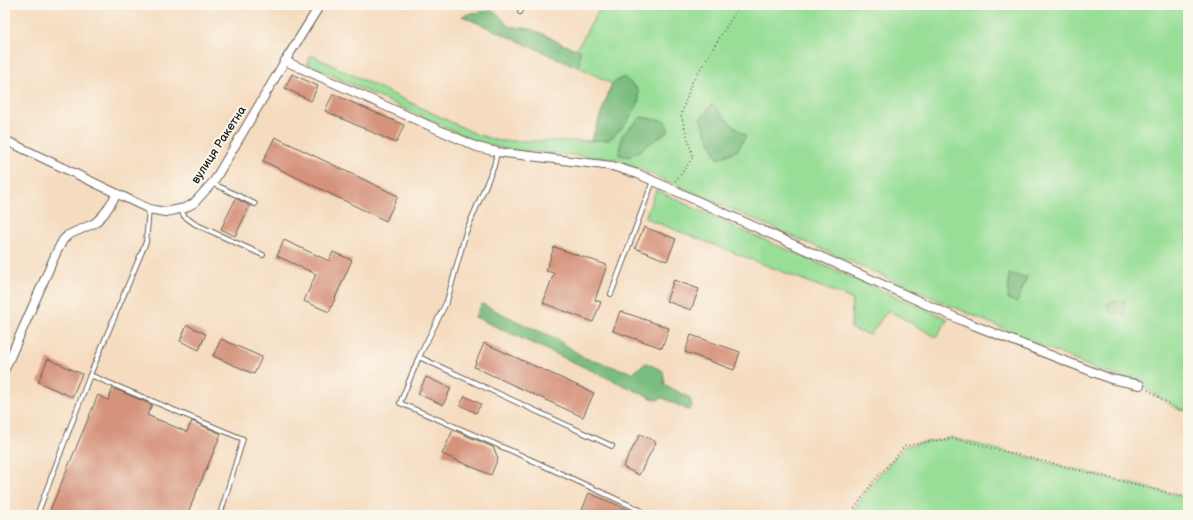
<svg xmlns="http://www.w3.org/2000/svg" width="1193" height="520" viewBox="0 0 1193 520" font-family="'Balsamiq Sans',sans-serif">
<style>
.green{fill:#98de97;stroke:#5a7d5a}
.forest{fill:#7abd80;stroke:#4b6c4e}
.building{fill:#d5937c}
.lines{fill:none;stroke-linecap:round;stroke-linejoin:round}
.lane-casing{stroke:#685f55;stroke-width:6}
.street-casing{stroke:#685f55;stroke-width:10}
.path{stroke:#685f55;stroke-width:1.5;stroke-dasharray:1 3;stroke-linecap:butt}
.lane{stroke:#fff;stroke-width:4}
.street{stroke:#fff;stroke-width:8}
.labels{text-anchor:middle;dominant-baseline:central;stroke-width:4;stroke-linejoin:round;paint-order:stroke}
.street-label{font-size:12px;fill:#1c1c1c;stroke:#fbf7ec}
</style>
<rect width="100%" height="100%" fill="#fbf7ec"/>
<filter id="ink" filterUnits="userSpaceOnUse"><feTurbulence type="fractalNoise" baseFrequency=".025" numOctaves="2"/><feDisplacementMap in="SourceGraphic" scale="8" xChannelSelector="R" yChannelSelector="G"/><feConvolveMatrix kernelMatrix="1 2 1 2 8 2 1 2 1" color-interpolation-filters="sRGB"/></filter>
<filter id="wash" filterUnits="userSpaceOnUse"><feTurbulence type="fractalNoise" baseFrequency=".012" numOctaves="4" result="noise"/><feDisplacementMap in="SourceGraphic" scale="16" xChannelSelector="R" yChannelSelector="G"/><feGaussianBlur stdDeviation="0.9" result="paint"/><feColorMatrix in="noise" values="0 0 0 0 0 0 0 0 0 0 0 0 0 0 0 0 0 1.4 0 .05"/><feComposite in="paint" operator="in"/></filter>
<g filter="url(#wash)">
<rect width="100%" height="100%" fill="#f5dcc0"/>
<g class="green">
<polygon points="602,5 1188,5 1188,411 1177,409 1134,381 1097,370 617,159 505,149 473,140 307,64 311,55 476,134 498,141 591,141 612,84 569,62"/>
<polygon points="656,190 739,229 948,319 936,337 888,310 870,335 851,329 852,299 645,218"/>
<polygon points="952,438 1188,498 1188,515 850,515 873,482 905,446 915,444"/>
</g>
<g class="forest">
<polygon points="492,11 499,15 508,26 530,29 541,33 564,45 580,50 579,68 462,16 472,13"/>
<polygon points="623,77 638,89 639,102 626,124 609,140 591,141 612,84"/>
<polygon points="712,104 725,118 746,136 738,150 718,159 700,119"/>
<polygon points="641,117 665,121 669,131 629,157 619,155 622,135"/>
<polygon points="1009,274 1027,277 1017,303 1008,299"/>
<polygon points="1124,299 1124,314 1112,314 1107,304"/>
<polygon points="482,304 527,326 553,337 585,358 633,373 646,363 663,371 665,385 690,398 692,407 688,410 663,398 656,400 475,317"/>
</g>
<g id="blocks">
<g class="building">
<polygon points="292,74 318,86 311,101 285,88"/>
<polygon points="333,94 404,125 396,143 325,111"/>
<polygon points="275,137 398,196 386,221 263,161"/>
<polygon points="236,198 250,206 235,236 221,229"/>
<polygon points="644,227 676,239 667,261 635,248"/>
<polygon points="284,240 329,261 333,252 352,260 329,312 304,301 316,274 277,256"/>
<polygon points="554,247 607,265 595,300 601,302 593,322 543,303 554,273 546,271"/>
<polygon points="674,280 699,289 691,310 666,301"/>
<polygon points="620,311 669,328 662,348 613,331"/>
<polygon points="187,325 206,334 199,350 180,341"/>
<polygon points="691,335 740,352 734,370 685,352"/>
<polygon points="221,339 262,357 254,374 213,356"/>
<polygon points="484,343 594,393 583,417 474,367"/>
<polygon points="48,359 82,374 72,397 38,382"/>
<polygon points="426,377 451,388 443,405 418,394"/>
<polygon points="113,388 152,405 147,415 187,432 192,421 221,434 187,515 48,515 98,395 108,400"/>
<polygon points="465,396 481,404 476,413 460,405"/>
<polygon points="453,430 493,447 498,458 491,475 442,454"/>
<polygon points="640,434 656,442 639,475 623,467"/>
<polygon points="589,493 641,515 580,515"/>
</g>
</g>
</g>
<g filter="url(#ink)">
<use href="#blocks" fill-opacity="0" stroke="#685f55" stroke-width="1"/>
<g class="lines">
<defs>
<g id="lane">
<polyline points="520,12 524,5"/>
<polyline points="497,152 494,166 466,232 447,301 419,357 612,446"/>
<polyline points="212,183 255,204"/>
<polyline points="149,209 146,242 90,375 243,439 220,515"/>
<polyline points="181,209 184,216 195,224 263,255"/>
<polyline points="611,294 653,181"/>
<polyline points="419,357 400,403 514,452 640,510"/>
<polyline points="37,515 90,375"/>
</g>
<g id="street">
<polyline points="285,61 477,147 497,152 612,166 638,174 963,321 1111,379 1140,385"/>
<polyline points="5,140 149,209 165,212 185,208 194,203 214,181 285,61 320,5"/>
<polyline points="5,369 57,251 63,240 68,235 95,223 104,214 117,194"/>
</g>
</defs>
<use href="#lane" class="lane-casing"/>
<use href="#street" class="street-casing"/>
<g class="path">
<polyline points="675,181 682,173 693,157 681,115 691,84 736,11 737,5"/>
<polyline points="1148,390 1177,409 1188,411"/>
<polyline points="850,515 873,482 905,446 915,444 952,438 1188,498"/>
</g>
<use href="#lane" class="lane"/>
<use href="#street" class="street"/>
</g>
</g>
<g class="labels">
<g class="street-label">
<text transform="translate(219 145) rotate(-57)">вулиця Ракетна</text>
</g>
</g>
<rect width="1193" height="520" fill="none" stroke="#fbf7ec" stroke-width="20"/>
</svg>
